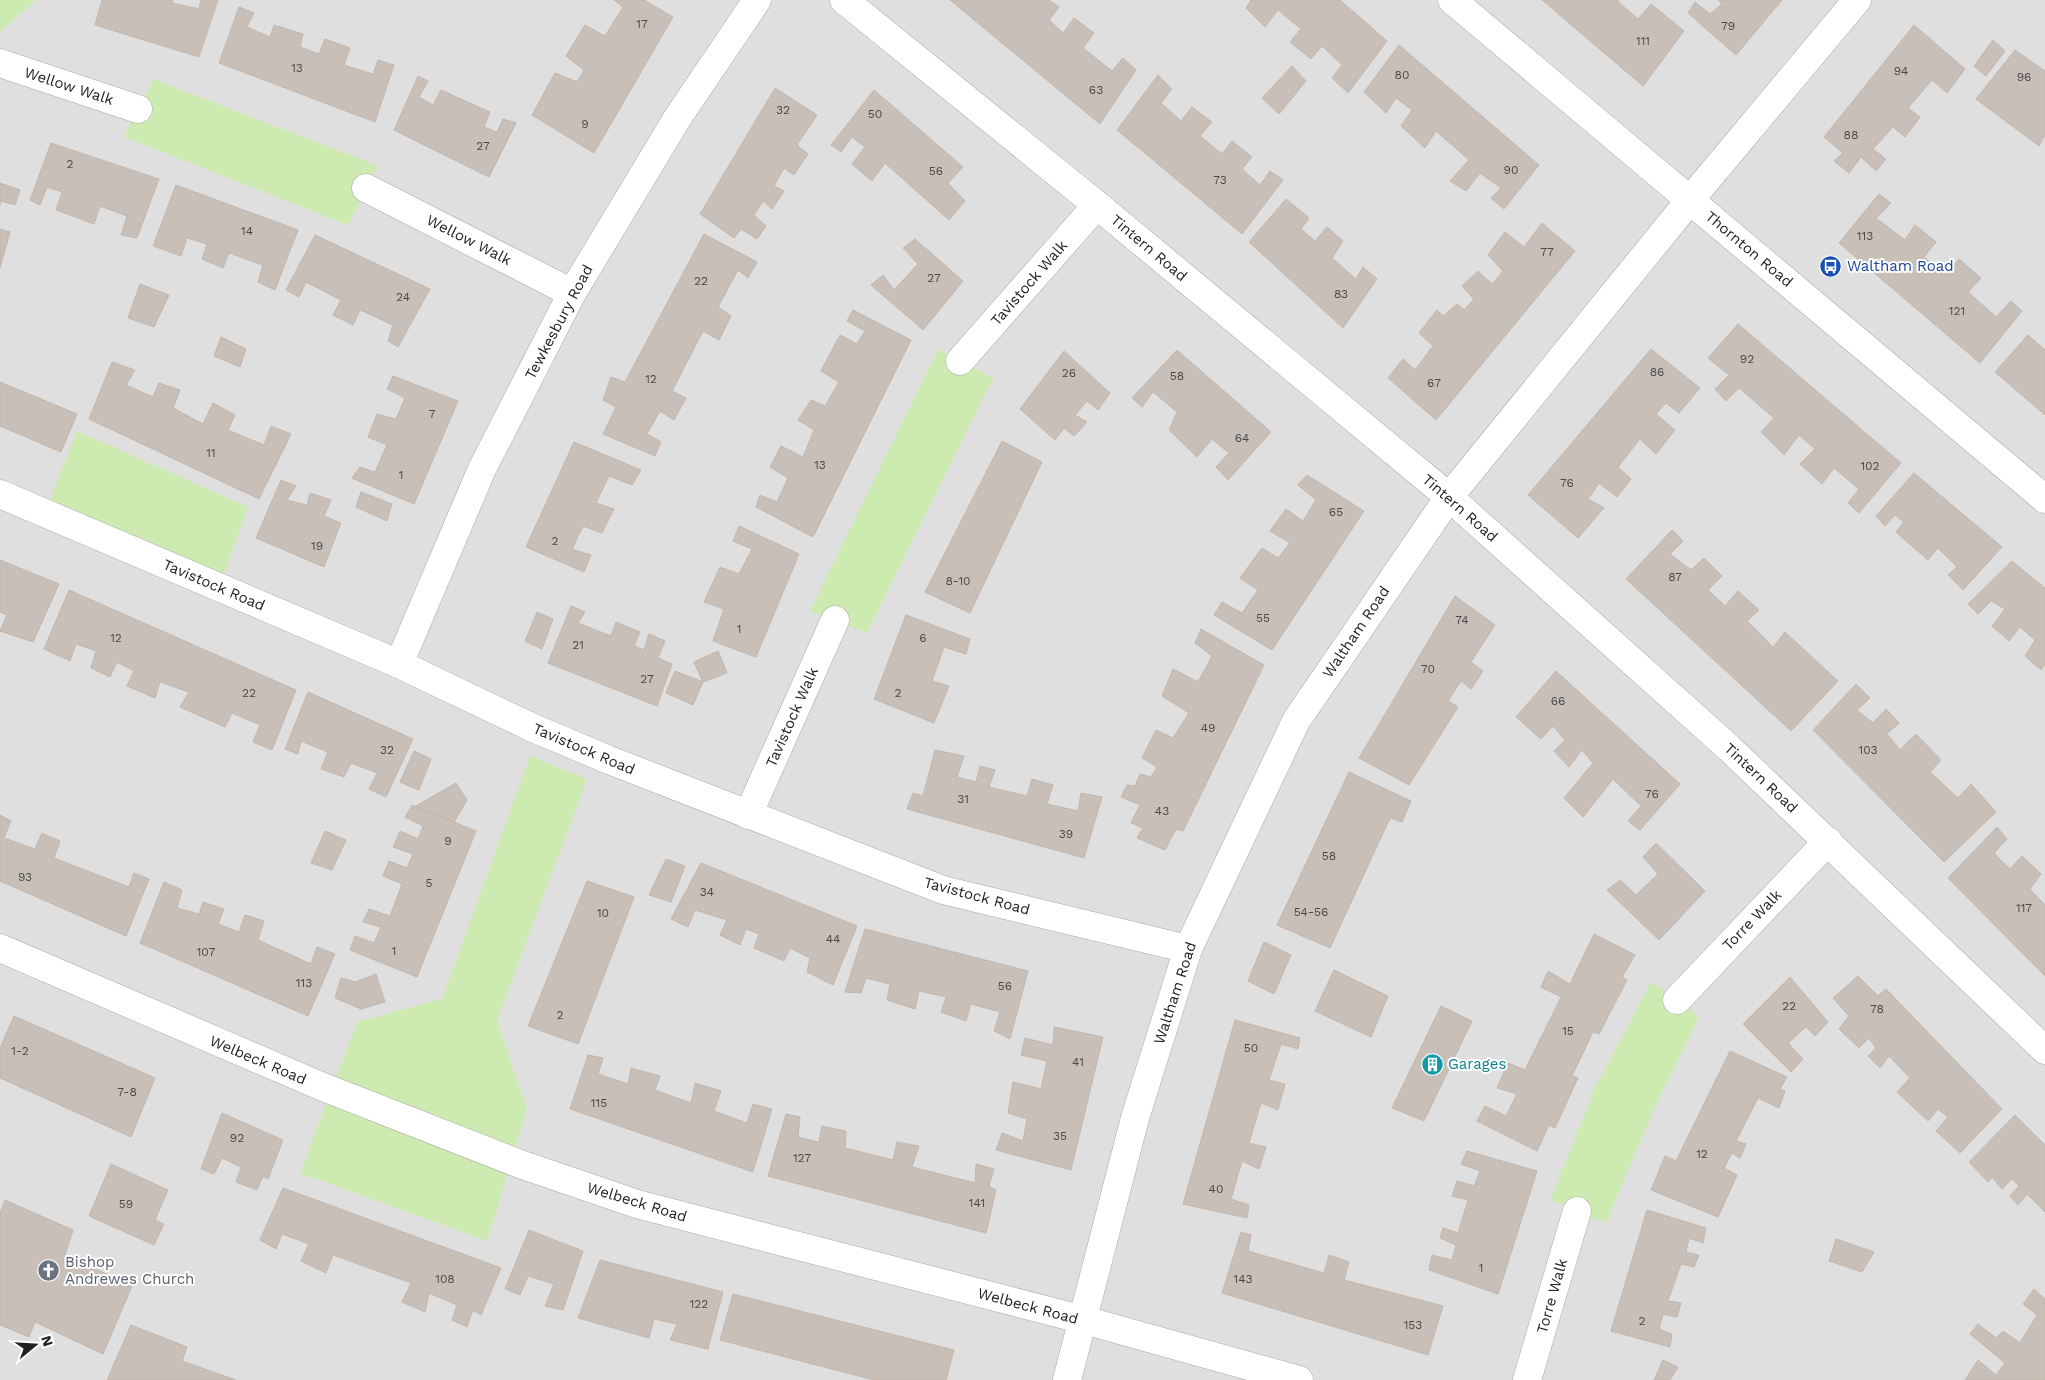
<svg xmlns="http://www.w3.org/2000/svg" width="2045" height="1380" viewBox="0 0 2045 1380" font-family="'Work Sans',sans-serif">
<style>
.residential{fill:#e0dfdf}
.grass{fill:#cdebb0}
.building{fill:#c7bfb8;stroke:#c4b6ab}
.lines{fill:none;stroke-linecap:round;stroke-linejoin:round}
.street-casing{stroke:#a9a9a9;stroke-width:29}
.street{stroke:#fff;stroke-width:28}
.labels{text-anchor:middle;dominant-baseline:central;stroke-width:4;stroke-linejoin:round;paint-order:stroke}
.number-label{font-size:12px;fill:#4b4948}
.street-label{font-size:15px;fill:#222;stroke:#fff}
.transit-label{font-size:15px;fill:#164399;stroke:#fff;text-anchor:start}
.culture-label{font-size:15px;fill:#0d838f;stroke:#fff;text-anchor:start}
.worship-label{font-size:15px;fill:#5b616d;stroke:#fff;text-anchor:start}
</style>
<rect width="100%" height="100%" fill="#f2efe9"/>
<g class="residential">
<polygon points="0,0 1436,0 2045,513 2045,1380 0,1380"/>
<polygon points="1459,0 2045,0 2045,494"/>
</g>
<g class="grass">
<polygon points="0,0 36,0 0,32"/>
<polygon points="153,79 378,166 348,225 124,137"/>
<polygon points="938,349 993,378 867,633 810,611"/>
<polygon points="77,431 248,507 219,587 45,513"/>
<polygon points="530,756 587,779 497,1020 527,1109 487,1241 300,1173 357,1022 442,999"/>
<polygon points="1651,982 1699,1017 1653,1111 1606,1223 1550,1200 1594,1090"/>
</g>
<g class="building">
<polygon points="102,0 173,0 172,3 199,9 201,0 218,0 199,57 95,25"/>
<polygon points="614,0 644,0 673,17 594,153 532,115 555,73 577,82 584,70 566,56 585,25 605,36 623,7"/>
<polygon points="950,0 1049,0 1059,7 1049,20 1063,33 1074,18 1094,33 1083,48 1112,71 1123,58 1136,70 1100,124"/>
<polygon points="1251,0 1340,0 1387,41 1348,93 1332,78 1342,65 1322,46 1311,59 1290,42 1301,29 1278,10 1265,27 1246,8"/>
<polygon points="1542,0 1619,0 1617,1 1638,19 1651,4 1684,31 1643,86"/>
<polygon points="1718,0 1782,0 1736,55 1688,13 1695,2 1710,14 1722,4"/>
<polygon points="239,7 254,13 247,27 270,37 274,25 303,34 300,47 319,54 325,39 350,48 344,65 373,74 378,60 394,65 375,122 219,63"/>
<polygon points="1914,25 1965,69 1947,93 1932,80 1908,108 1920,117 1905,137 1893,127 1873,149 1886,159 1876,171 1861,157 1849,173 1834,161 1843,153 1824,137"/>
<polygon points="1993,40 2005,51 1986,76 1974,66"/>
<polygon points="1399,45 1539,165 1504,209 1491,198 1501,188 1480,173 1466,191 1450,181 1469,160 1436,131 1425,148 1401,126 1412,110 1396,98 1386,113 1364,92"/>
<polygon points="2015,50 2045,71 2045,135 2039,146 1976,99"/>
<polygon points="1292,66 1306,81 1279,114 1262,98"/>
<polygon points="1158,75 1172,89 1161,103 1181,121 1192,107 1212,122 1200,136 1222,154 1232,141 1252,157 1242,169 1260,185 1270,171 1283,180 1242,234 1117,130"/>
<polygon points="418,76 428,81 419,97 433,105 441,90 490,112 484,127 497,132 503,119 516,123 489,177 394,130"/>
<polygon points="775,88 817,115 797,145 808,154 794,175 784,168 774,186 784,191 772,209 763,201 754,215 766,226 757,239 741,229 734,238 700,214"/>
<polygon points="874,90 963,167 948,183 965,201 949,220 885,163 872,181 852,164 865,147 852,137 841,152 831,145"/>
<polygon points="51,143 159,179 137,238 121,235 127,216 100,206 94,224 56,210 62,192 47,187 40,205 30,200"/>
<polygon points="0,183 20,190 15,205 1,201 0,205"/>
<polygon points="176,185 298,230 275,290 258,282 263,265 229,253 223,268 202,259 207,244 187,238 181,256 153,246"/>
<polygon points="1879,194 1891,203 1876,218 1905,240 1915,225 1936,242 1924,257 1945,275 1959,259 1981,278 1968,292 1996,317 2011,301 2022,311 1980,363 1839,243"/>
<polygon points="1286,199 1309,218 1301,229 1315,241 1327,227 1343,241 1332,258 1356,279 1363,267 1377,279 1343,328 1249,242"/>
<polygon points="1542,223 1575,251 1436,420 1388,378 1403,359 1415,370 1433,346 1419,333 1437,310 1443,316 1457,304 1464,310 1474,299 1462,286 1478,271 1492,284 1503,271 1488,255 1505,232 1524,247"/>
<polygon points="0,229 10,232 0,268"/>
<polygon points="704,234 757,262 748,278 738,270 718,307 731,316 719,340 703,331 672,391 686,398 674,420 660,411 647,434 661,442 655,456 603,434 616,407 603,400 611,377 625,382"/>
<polygon points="315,235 430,289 398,347 388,341 393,325 360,310 353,325 333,315 341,300 306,282 299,297 286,290"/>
<polygon points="915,239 963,281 923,330 871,285 883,275 894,290 918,264 903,248"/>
<polygon points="140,284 169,295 154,327 128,318"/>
<polygon points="853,310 911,340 813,537 756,507 760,495 777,502 788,478 770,467 781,446 803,457 814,430 798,420 811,400 825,406 839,382 821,371 840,335 857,344 865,331 847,321"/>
<polygon points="1738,324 1901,463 1859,513 1848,503 1859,489 1834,468 1822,484 1800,464 1815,449 1799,435 1784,455 1761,432 1774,418 1739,388 1726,401 1715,389 1729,375 1708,358"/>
<polygon points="2028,335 2045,350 2045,415 1995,372"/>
<polygon points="221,337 246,349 240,367 214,356"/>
<polygon points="1651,349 1700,388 1679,413 1666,403 1656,414 1675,430 1656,454 1640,439 1618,467 1631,479 1617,497 1599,483 1588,499 1604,508 1578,538 1528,495"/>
<polygon points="1177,350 1271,432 1228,480 1216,467 1229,453 1212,439 1197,457 1169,430 1177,412 1153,392 1142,407 1132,398"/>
<polygon points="1064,351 1110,393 1098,410 1087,401 1075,415 1087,422 1074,436 1064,428 1055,440 1020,409"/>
<polygon points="112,362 135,370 126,385 153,397 159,383 180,390 173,408 203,424 213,403 235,415 228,430 264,445 271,426 291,434 259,499 89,419"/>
<polygon points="393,376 458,401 414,504 352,478 360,467 375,472 387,445 368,437 377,414 396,419 405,398 387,389"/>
<polygon points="0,382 77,414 61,452 0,426"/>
<polygon points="1002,441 1042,462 970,613 925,592"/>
<polygon points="574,442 641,470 632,485 609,476 596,503 614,509 602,533 583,526 572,549 591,555 584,572 526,547"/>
<polygon points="1914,473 2002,547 1963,590 1948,575 1957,567 1938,548 1928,560 1896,532 1904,522 1895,515 1885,526 1876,516"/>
<polygon points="1307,475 1364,511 1272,650 1214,615 1222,602 1242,613 1258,590 1240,578 1262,548 1278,558 1290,543 1270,531 1286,509 1303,521 1316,500 1298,485"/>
<polygon points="281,480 296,486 287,500 307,505 310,493 331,500 324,516 341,523 324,567 256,538"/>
<polygon points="361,492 392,504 387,521 356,507"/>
<polygon points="739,526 799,554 756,657 713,641 724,609 704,602 720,567 739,574 752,549 733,541"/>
<polygon points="1672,530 1683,541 1670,554 1691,570 1704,558 1722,576 1708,590 1725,606 1738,591 1759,610 1747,621 1773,647 1785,632 1838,681 1791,731 1626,579"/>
<polygon points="0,560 59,584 33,642 0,631 7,615 0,612"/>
<polygon points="2012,561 2045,588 2045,664 2041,670 2025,656 2035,640 2020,627 2009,641 1992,626 2005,609 1991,601 1978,614 1968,604"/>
<polygon points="69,590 296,690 272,750 253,742 260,725 232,713 225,727 180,707 189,692 160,682 155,698 127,686 134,671 117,662 110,677 91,668 96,651 76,644 70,661 44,649"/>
<polygon points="1455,596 1495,625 1471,662 1483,671 1471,689 1461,681 1448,701 1458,707 1409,785 1359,758"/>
<polygon points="571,606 585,612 578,623 611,636 616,622 640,632 634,646 644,650 649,634 665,641 658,658 672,664 657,706 548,663"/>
<polygon points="537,612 553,619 542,649 525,641"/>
<polygon points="906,615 970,639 966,654 944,647 932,681 949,686 934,723 874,699"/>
<polygon points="1201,629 1264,665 1183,831 1176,829 1165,850 1137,838 1143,828 1131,823 1140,805 1121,797 1127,785 1135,786 1140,774 1151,777 1157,767 1142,758 1156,730 1173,738 1189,713 1162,696 1173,669 1198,682 1212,656 1195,643"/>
<polygon points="718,651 727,673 703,682 694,662"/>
<polygon points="675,671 703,682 693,705 666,693"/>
<polygon points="1556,671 1680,784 1640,830 1628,821 1641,806 1613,779 1583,817 1564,798 1593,763 1582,750 1569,767 1554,751 1565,740 1553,726 1541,739 1516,717"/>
<polygon points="1856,684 1870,698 1857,710 1873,723 1886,709 1899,723 1887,734 1900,750 1916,734 1941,760 1930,772 1958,798 1971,784 1996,812 1944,862 1813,730"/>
<polygon points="308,692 413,739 386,797 369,789 377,773 351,763 344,777 321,769 328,752 301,741 298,754 285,749"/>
<polygon points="935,750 964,756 957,777 976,782 980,766 995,770 989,787 1027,796 1032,779 1053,785 1047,804 1078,811 1081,793 1102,797 1084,858 907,809 913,793 923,796"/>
<polygon points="414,751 431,759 419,790 400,782"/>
<polygon points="1349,772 1411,801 1402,822 1390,818 1330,948 1277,925"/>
<polygon points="456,783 467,800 454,822 416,806"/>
<polygon points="412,805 476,831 417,977 350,950 355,936 374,943 381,927 363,922 369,909 390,916 402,884 383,876 389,861 407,868 413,854 393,847 400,831 418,839 423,826 405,817"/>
<polygon points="0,815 11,821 4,838 35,849 42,833 60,841 54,858 129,887 134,873 149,879 126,936 0,881"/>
<polygon points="1997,827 2007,839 1994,853 2010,869 2022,856 2041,874 2030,889 2045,905 2045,976 1948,878"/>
<polygon points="325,831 346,840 332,870 311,863"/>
<polygon points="1656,843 1705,891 1659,940 1607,890 1620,880 1636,895 1658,874 1643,857"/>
<polygon points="666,859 685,866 671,902 649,895"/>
<polygon points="701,863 857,926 833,985 807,972 810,958 790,948 784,961 754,948 759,934 746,929 740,945 720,935 727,920 695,910 688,927 671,919"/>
<polygon points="587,881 634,897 578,1044 528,1026"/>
<polygon points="164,882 182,890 177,908 199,914 203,902 224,909 218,924 239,932 245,915 264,921 258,940 311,964 317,947 335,954 308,1016 140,943"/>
<polygon points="865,929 1028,971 1010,1039 994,1031 1000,1012 971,1004 966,1021 941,1012 946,997 919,991 915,1009 887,1000 890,984 866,978 861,993 845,992"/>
<polygon points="1594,934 1635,955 1622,977 1627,980 1599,1034 1593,1032 1572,1076 1578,1078 1555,1128 1549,1125 1537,1151 1477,1121 1485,1106 1506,1116 1517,1094 1497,1088 1508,1063 1525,1070 1561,997 1541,987 1548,971 1570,984"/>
<polygon points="1264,942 1291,955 1274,994 1248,981"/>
<polygon points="1334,970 1388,996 1371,1037 1315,1011"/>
<polygon points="376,974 385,1002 361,1009 335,998 341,978 355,982"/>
<polygon points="1858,976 1878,996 1886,989 2002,1109 1960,1153 1936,1131 1948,1117 1938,1109 1928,1121 1897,1092 1910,1078 1889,1056 1880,1068 1868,1056 1876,1048 1869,1038 1859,1048 1839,1029 1849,1016 1833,998"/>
<polygon points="1790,977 1828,1022 1815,1036 1806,1027 1788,1043 1803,1059 1791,1072 1743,1024"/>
<polygon points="1441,1006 1472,1021 1424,1121 1392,1108"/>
<polygon points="14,1016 155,1078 131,1137 0,1078 0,1048"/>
<polygon points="1235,1020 1300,1038 1298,1049 1281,1044 1269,1080 1285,1084 1278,1110 1261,1103 1249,1143 1266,1147 1259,1169 1242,1161 1231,1199 1249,1205 1247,1218 1183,1204"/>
<polygon points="1054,1027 1103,1037 1071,1170 996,1150 1002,1133 1023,1141 1027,1119 1008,1113 1013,1082 1041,1089 1047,1061 1021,1055 1025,1038 1053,1045"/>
<polygon points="1730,1051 1787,1077 1780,1089 1785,1091 1779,1108 1758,1098 1736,1141 1746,1144 1740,1158 1732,1153 1724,1168 1737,1175 1718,1217 1651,1190 1665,1156 1676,1161"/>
<polygon points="588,1055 603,1058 598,1074 628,1084 631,1068 660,1076 655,1090 691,1103 695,1083 721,1091 714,1111 747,1123 753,1104 772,1109 753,1172 570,1109"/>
<polygon points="222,1113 283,1140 268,1179 263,1176 257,1190 236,1182 241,1167 222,1158 214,1174 201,1169"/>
<polygon points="786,1114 800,1117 798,1137 819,1142 822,1126 846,1131 845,1148 893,1160 897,1142 919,1146 912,1167 975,1183 976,1164 994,1169 989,1186 996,1190 986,1233 768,1176"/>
<polygon points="2015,1115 2045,1145 2045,1212 2027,1194 2018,1205 2010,1196 2019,1186 2012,1179 2002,1189 1992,1177 1988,1182 1969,1162"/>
<polygon points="1467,1151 1537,1171 1498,1294 1429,1270 1432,1255 1452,1260 1456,1245 1440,1238 1443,1228 1458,1233 1468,1200 1452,1196 1457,1181 1474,1186 1480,1171 1461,1164"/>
<polygon points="111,1164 168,1190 155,1220 164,1224 154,1245 89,1216"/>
<polygon points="283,1188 501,1268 481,1315 473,1310 467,1327 452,1320 457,1305 429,1293 425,1312 402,1302 411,1283 333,1255 326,1273 301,1261 309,1244 282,1234 276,1249 260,1240"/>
<polygon points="5,1200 73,1230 65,1255 132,1286 103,1354 35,1322 29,1337 0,1325 0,1213"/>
<polygon points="1647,1210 1706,1228 1703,1243 1689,1238 1686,1252 1699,1255 1694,1267 1681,1264 1668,1301 1681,1303 1677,1317 1663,1314 1659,1329 1672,1334 1670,1347 1611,1331"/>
<polygon points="529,1230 583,1251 563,1310 545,1306 554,1284 528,1276 520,1295 505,1289"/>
<polygon points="1241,1232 1251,1235 1248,1251 1324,1273 1329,1255 1349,1262 1344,1280 1443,1306 1428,1355 1222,1293"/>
<polygon points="1836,1239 1874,1252 1862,1272 1829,1261"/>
<polygon points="600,1260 723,1292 708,1349 670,1340 677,1324 654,1319 649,1338 578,1318"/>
<polygon points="2034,1289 2045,1299 2045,1380 1965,1380 1978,1360 1996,1375 2005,1363 1970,1334 1978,1324 1996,1338 2003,1331 2020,1343 2037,1315 2023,1304"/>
<polygon points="733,1294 954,1350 946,1380 874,1380 720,1340"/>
<polygon points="131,1325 187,1347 182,1361 236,1380 107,1380"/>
<polygon points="1663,1360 1678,1367 1670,1380 1654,1380"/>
</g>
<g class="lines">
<defs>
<g id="street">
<polyline points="844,0 1097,205 1449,497 1729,748 2045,1050"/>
<polyline points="1452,0 2045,499"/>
<polyline points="0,63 138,109"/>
<polyline points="366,188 572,293"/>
<polyline points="960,361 1097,205"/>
<polyline points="0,494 399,664 533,728 609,760 943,890 1188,949"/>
<polyline points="399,664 482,469 572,293 678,117 757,0"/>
<polyline points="748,815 835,620"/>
<polyline points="0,948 323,1087 520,1164 637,1204 1084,1320 1299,1380"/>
<polyline points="1677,1000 1828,841"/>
<polyline points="1067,1380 1135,1118 1188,949 1296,721 1449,497 1690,200 1857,0"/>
<polyline points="1527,1380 1577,1211"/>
</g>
</defs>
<use href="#street" class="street-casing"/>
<use href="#street" class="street"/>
</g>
<defs>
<symbol id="bus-disc" viewBox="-11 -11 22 22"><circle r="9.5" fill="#1a4fb4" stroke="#fff"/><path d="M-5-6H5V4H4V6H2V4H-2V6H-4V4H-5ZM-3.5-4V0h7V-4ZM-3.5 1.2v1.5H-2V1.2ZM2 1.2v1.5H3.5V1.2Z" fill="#fff"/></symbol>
<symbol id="building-disc" viewBox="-11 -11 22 22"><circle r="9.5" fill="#0f9aa8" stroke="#fff"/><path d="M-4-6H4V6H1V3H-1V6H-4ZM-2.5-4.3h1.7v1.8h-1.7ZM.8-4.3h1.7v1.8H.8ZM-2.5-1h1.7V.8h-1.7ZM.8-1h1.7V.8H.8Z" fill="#fff"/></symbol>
<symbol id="church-disc" viewBox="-11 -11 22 22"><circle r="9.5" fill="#6b7280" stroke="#fff"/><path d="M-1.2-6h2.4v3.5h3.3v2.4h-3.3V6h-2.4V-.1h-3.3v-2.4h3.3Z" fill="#fff"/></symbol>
</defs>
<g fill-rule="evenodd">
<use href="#bus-disc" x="1818" y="254" width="25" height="25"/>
<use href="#building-disc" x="1420" y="1052" width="25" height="25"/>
<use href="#church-disc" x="36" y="1258" width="25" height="25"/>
</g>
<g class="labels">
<g class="number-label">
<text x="642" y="24">17</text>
<text x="1728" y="26">79</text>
<text x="1643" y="41">111</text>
<text x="297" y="68">13</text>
<text x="1901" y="71">94</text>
<text x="1402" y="75">80</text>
<text x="2024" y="77">96</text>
<text x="1096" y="90">63</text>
<text x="783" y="110">32</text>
<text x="875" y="114">50</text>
<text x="585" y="124">9</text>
<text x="1851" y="135">88</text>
<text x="483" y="146">27</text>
<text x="70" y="164">2</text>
<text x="1511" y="170">90</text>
<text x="936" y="171">56</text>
<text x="1220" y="180">73</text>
<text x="247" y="231">14</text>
<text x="1865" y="236">113</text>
<text x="1547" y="252">77</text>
<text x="934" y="278">27</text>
<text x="701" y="281">22</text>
<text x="1341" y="294">83</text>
<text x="403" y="297">24</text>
<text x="1957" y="311">121</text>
<text x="1747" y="359">92</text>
<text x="1657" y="372">86</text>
<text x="1069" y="373">26</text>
<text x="1177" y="376">58</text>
<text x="651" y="379">12</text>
<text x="1434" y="383">67</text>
<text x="432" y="414">7</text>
<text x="1242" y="438">64</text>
<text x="211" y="453">11</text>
<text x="820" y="465">13</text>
<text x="1870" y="466">102</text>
<text x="401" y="475">1</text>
<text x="1567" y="483">76</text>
<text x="1336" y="512">65</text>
<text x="555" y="541">2</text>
<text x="317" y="546">19</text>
<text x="1675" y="577">87</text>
<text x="958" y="581">8-10</text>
<text x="1263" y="618">55</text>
<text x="1462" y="620">74</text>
<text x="739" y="629">1</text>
<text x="116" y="638">12</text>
<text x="923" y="638">6</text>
<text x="578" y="645">21</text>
<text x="1428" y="669">70</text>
<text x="647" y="679">27</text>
<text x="249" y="693">22</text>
<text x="898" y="693">2</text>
<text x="1558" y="701">66</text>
<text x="1208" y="728">49</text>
<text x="387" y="750">32</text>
<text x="1868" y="750">103</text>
<text x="1652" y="794">76</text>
<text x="963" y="799">31</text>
<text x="1162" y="811">43</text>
<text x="1066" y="834">39</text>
<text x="448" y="841">9</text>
<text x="1329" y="856">58</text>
<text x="25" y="877">93</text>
<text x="429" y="883">5</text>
<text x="707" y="892">34</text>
<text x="2024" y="908">117</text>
<text x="1311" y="912">54-56</text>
<text x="603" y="913">10</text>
<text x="833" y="939">44</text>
<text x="394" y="951">1</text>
<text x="206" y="952">107</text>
<text x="304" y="983">113</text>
<text x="1005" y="986">56</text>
<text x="1789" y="1006">22</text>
<text x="1877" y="1009">78</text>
<text x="560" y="1015">2</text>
<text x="1568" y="1031">15</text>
<text x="1251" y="1048">50</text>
<text x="20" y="1051">1-2</text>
<text x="1078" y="1062">41</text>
<text x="127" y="1092">7-8</text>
<text x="599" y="1103">115</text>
<text x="1060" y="1136">35</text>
<text x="237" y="1138">92</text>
<text x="1702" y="1154">12</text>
<text x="802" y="1158">127</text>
<text x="1216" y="1189">40</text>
<text x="977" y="1203">141</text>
<text x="126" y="1204">59</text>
<text x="1481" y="1268">1</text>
<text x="445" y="1279">108</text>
<text x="1243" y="1279">143</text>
<text x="699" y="1304">122</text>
<text x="1642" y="1321">2</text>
<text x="1413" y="1325">153</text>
</g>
<g class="street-label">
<text transform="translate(69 86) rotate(18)">Wellow Walk</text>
<text transform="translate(469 240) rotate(27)">Wellow Walk</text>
<text transform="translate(1149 248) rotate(40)">Tintern Road</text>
<text transform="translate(1749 249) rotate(40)">Thornton Road</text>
<text transform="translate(1029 283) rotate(-49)">Tavistock Walk</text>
<text transform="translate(559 322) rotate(-62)">Tewkesbury Road</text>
<text transform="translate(1460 508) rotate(41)">Tintern Road</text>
<text transform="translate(214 585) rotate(23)">Tavistock Road</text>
<text transform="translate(1356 632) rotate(-56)">Waltham Road</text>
<text transform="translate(792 717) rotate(-66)">Tavistock Walk</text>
<text transform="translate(584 749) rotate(23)">Tavistock Road</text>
<text transform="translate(1761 778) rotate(43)">Tintern Road</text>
<text transform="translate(977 896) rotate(15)">Tavistock Road</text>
<text transform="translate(1752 920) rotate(-46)">Torre Walk</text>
<text transform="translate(1175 993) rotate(-72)">Waltham Road</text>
<text transform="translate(258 1060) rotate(23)">Welbeck Road</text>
<text transform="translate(637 1202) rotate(17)">Welbeck Road</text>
<text transform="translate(1552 1296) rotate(-74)">Torre Walk</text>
<text transform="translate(1028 1306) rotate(15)">Welbeck Road</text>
</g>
<g class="transit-label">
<text x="1847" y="266">Waltham Road</text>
</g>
<g class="culture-label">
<text x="1448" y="1064">Garages</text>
</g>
<g class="worship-label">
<text x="65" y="1262">Bishop<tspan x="65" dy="17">Andrewes Church</tspan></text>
</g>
</g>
<g transform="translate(35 1345) rotate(72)" stroke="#ffffff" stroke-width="4" paint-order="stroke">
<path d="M0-4L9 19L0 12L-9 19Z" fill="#222222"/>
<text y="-8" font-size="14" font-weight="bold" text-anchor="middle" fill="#222222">N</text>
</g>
</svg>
